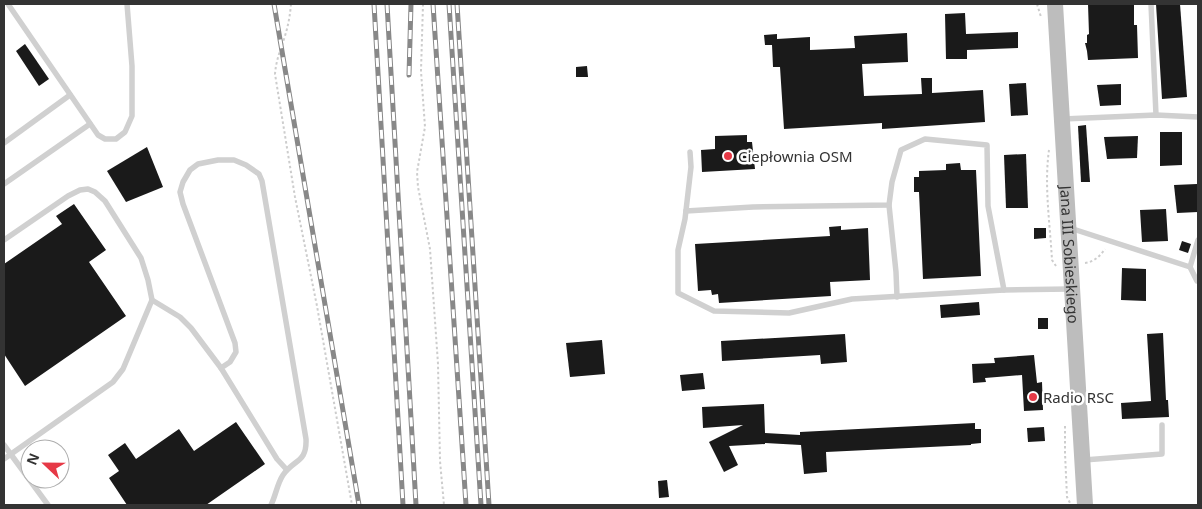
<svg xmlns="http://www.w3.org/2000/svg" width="1202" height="509" viewBox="0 0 1202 509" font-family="'Noto Sans',sans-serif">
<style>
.building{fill:#1a1a1a}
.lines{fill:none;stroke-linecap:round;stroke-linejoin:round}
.path{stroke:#cdcdcd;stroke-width:2;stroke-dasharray:2.5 2.5;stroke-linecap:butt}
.lane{stroke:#d0d0d0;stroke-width:5.5}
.secondary{stroke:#bdbdbd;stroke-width:16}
.rail-casing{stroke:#888;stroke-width:5}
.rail{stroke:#fff;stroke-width:3;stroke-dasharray:9;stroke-linecap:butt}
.poi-dot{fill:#e63946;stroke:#fff;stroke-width:2}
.labels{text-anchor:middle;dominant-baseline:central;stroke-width:5;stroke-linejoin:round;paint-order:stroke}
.poi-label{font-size:15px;fill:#333;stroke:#fff;text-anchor:start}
.street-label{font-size:15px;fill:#333;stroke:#fff}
</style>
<rect width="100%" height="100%" fill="#fff"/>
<g class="building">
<polygon points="1088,4 1134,4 1134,25 1137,25 1138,58 1088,60 1087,51 1085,43 1087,43 1087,35 1089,34"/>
<polygon points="1156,4 1180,4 1187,97 1162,99"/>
<polygon points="965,13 966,34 1018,32 1018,48 967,50 967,59 946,59 945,14"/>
<polygon points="907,33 908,62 862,64 864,96 922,94 921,78 932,78 932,93 983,90 985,122 882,129 882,123 784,129 780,67 773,67 772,45 765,45 764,35 777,34 777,39 810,37 810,50 855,48 854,36"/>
<polygon points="25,44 49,79 39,86 16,51"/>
<polygon points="587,66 588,77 576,77 576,67"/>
<polygon points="1026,83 1028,115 1011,116 1009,84"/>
<polygon points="1121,84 1121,105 1100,106 1097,85"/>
<polygon points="1086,125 1090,182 1081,182 1078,126"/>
<polygon points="1160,132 1182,132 1182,165 1160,166"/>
<polygon points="747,135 747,142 752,142 755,169 702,172 701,150 715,149 715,136"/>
<polygon points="1138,136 1137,158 1107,159 1104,137"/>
<polygon points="147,147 163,187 126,202 107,171"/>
<polygon points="1026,154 1028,208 1006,208 1004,155"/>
<polygon points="960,163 961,170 976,170 981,276 923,279 919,192 914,192 914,177 919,177 919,171 946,170 946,164"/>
<polygon points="1197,184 1198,212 1177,213 1174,185"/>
<polygon points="74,204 106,250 89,262 126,316 25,386 4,354 4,264 62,224 56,216"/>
<polygon points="1166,209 1168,241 1142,242 1140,210"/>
<polygon points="841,226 841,230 868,228 870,280 830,282 831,296 719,303 718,294 712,295 711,290 698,291 695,244 830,236 829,227"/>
<polygon points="1034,228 1046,228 1046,238 1034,239"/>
<polygon points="1182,241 1191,244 1188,253 1179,250"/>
<polygon points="1122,268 1146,269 1146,301 1121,300"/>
<polygon points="979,302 980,315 941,318 940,305"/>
<rect x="1038" y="318" width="10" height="11"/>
<polygon points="1163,333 1166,400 1168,400 1169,417 1122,419 1121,403 1151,401 1147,334"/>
<polygon points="845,334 847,362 821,364 820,355 722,361 721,341"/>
<polygon points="602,340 605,374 570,377 566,343"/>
<polygon points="1034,355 1037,383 1042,382 1043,410 1024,411 1022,375 985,378 986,382 973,383 972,364 995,363 994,358"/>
<polygon points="703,373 705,389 682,391 680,375"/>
<polygon points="764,404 765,433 800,435 800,432 975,423 975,429 981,429 981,443 971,444 971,445 826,452 827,472 804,474 801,445 765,443 765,444 729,446 738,465 724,472 709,442 743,425 703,428 702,407"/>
<polygon points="236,422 265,464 206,505 127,505 109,478 119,471 108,455 125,443 136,459 179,429 194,451"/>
<polygon points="1044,427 1045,441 1028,442 1027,428"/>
<polygon points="667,480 669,497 659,498 658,481"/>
</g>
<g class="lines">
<g class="path">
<path d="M291 4C290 16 288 27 284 39 280 51 276 61 275 74L295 197 317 306 352 505"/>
<polyline points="423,4 421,71 425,127 417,172 418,187 430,249 438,364 440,461 444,505"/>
<polyline points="1037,4 1041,17"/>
<path d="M1049 150C1044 185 1050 224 1052 260L1056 266"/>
<path d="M1085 263C1094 262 1100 256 1105 249"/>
<polyline points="1065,426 1065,453 1067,497 1070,503"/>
</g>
<g class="lane">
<polyline points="8,4 98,135 105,139 116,139 125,132 132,116 132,66 127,4"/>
<polyline points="1151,4 1156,115"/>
<polyline points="1063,119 1156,115 1198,117"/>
<polyline points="4,143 70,95"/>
<polyline points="690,152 691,167 685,219 678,250 678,293 714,311 789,313 852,299 1004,290 1070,289"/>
<polyline points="4,184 90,124"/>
<polyline points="889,205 896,272 897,297"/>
<polyline points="686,211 753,207 889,205 892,182 901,150 925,139 987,145 988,206 1004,290"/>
<polyline points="1070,228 1190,267 1197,281"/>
<polyline points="4,240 68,196 80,190 88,189 95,192 105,201 141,258 148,280 152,300 123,369 113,382 4,459"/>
<polyline points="1190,267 1198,240"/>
<polyline points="152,300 180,317 191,328 221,368"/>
<polyline points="4,445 48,505"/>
<polyline points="1084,460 1162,454 1162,425"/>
<path d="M271 505C276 495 277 484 283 475 294 459 307 463 306 439L262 181 259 174 246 165 234 160H218L198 164 190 170 183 182 180 192 183 204 235 343 236 352 230 362 221 368 277 459 287 470"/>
</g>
<path class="secondary" id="s1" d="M1055 4 1085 505"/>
<defs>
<g id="rail">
<polyline points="274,4 359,505"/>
<polyline points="374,4 403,505"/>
<polyline points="387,4 416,505"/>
<polyline points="433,4 466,505"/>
<polyline points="449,4 481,505"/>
<polyline points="457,4 489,505"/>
<polyline points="409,75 411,4"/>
</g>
</defs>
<use href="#rail" class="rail-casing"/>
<use href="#rail" class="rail"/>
</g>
<g class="poi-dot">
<circle cx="728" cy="156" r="5"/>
<circle cx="1033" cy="397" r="5"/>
</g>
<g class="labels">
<g class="poi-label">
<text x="738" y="156">Ciepłownia OSM</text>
<text x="1043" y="397">Radio RSC</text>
</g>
<g class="street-label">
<text stroke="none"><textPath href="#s1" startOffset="251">Jana III Sobieskiego</textPath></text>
</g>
</g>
<rect width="1202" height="509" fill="none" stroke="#333333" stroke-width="10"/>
<g transform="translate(45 464) rotate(292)"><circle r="24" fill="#ffffff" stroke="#adadad"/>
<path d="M0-4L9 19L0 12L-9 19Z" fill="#e63946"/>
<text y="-8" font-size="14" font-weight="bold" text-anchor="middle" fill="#333333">N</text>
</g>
</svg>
